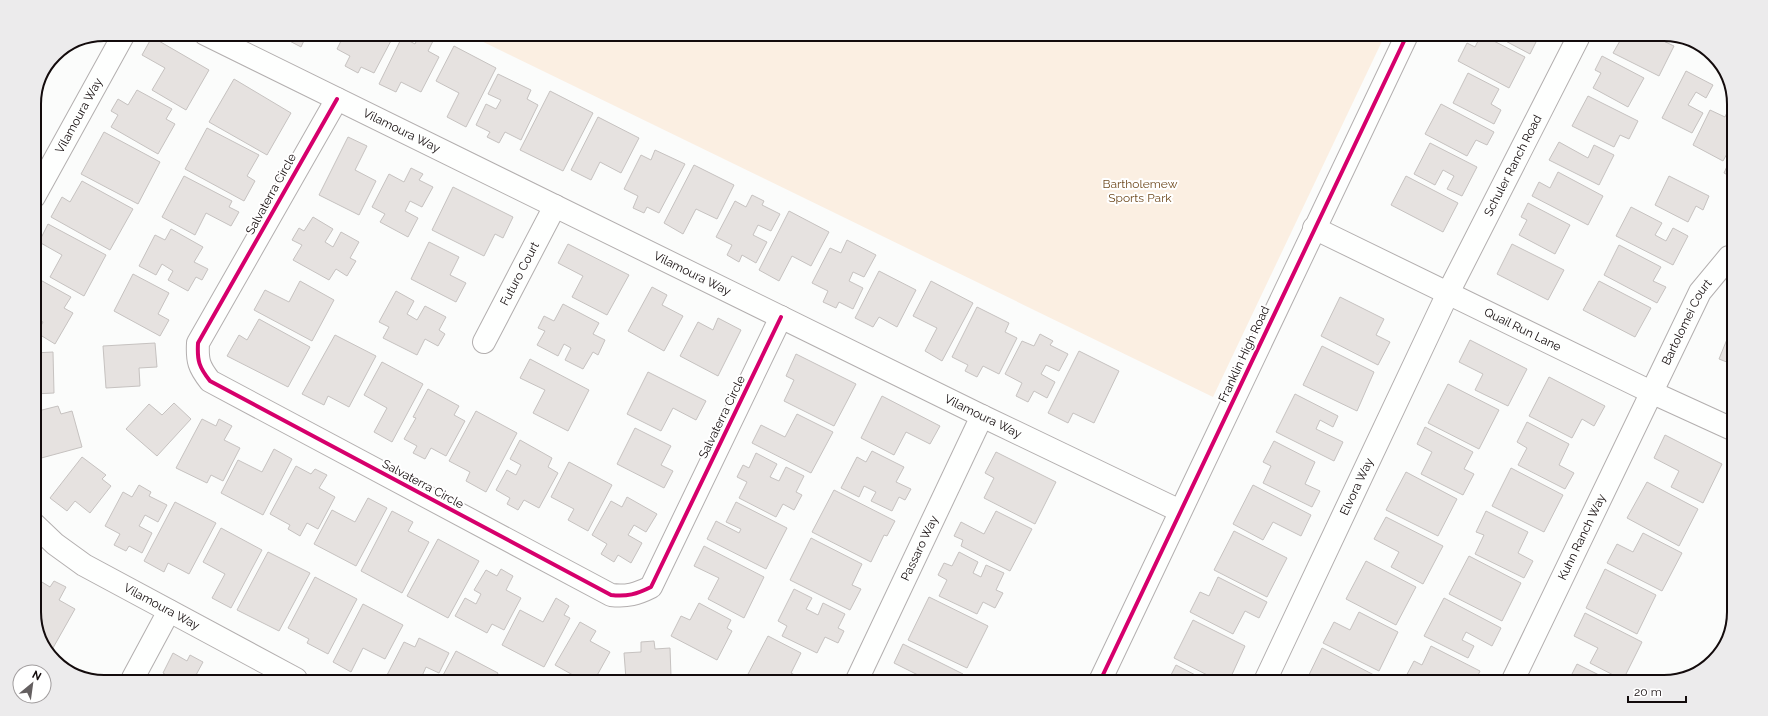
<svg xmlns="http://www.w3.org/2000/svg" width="1768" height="716" viewBox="0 0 1768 716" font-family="Raleway,sans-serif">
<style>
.green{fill:#fbefe2}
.building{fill:#e6e2e0;stroke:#c6c2c0}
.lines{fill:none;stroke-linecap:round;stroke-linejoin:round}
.street-casing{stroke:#b3afaf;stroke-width:24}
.secondary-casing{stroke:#b3afaf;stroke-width:24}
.street{stroke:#fefffe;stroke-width:22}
.secondary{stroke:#fefffe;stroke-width:22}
.cycleway-casing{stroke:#fff;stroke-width:6}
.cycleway{stroke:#d6006c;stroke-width:4}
.labels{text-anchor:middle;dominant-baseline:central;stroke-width:4;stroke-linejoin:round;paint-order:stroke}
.street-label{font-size:12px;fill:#130b0c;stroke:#fff}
.park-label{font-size:12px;fill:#6f4b20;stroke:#fff}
.rim{fill:none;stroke:#130b0c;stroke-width:2}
</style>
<rect width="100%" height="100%" fill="#fbfcfb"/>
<polygon class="green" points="469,35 1384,37 1213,397"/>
<g class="building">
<polygon points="283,34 307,34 301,47 282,37"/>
<polygon points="344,35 394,35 374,73 361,67 358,73 345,66 350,56 337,49"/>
<polygon points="419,35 433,41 428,51 439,57 421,92 401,82 396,92 379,84 402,37 415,44"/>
<polygon points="152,37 209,70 186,110 152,90 165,68 142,55"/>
<polygon points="1480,37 1486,37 1525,57 1509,88 1458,61 1467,43 1475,47"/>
<polygon points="1498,37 1537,37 1538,38 1530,54"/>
<polygon points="1618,38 1657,38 1674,46 1659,76 1613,53 1621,39"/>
<polygon points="454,46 496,68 466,127 447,117 459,93 436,81"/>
<polygon points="1602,56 1644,78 1628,107 1593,88 1601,73 1595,70"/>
<polygon points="1686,71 1713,85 1706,98 1696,92 1688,105 1703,113 1692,133 1662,118"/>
<polygon points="1468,73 1499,89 1491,104 1501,110 1494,124 1453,103"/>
<polygon points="498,74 531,90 527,99 538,105 521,140 505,132 499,143 487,137 490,132 476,125 486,104 496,109 501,100 488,94"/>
<polygon points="234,79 291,113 267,155 209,122"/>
<polygon points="137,90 172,109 166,119 175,124 158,154 111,127 118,115 111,111 118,99 128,105"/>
<polygon points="550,91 593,113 563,171 520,150"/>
<polygon points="1588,96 1638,121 1629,139 1620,135 1614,147 1572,126"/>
<polygon points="1441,104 1494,132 1487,145 1476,140 1467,156 1425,134"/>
<polygon points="1710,110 1725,117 1728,110 1734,113 1734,141 1723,161 1693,145"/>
<polygon points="598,117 639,138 621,173 600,162 591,180 571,170"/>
<polygon points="207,128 259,155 247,176 255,181 244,201 185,169"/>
<polygon points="104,132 160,162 138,204 81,174"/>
<polygon points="348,137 367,146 355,170 376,181 359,215 319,195"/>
<polygon points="1559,142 1588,158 1594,145 1614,155 1599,185 1549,160"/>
<polygon points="1430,143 1477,167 1462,196 1447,189 1454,176 1443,170 1435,185 1414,174"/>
<polygon points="655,150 685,164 659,213 647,207 644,213 633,208 638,196 624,189 641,155 651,160"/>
<polygon points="1733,153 1733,178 1724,173"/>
<polygon points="694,165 734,185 717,219 696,209 683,234 664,223"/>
<polygon points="411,168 423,174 419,180 433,187 422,207 410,201 405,211 418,218 408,237 380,222 385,214 372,207 389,174 404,182"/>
<polygon points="1558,172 1603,196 1588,225 1532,196 1539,182 1550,188"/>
<polygon points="184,176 232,201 229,207 239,212 231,226 206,213 195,235 162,217"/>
<polygon points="1406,176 1458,203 1443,232 1391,205"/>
<polygon points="1669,176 1709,196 1703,210 1696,206 1688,222 1655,205"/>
<polygon points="82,181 133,209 110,250 51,217 62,197 70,202"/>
<polygon points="453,187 513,217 503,238 495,234 484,256 432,230"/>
<polygon points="752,195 764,201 762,205 780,214 771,231 758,225 753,235 767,242 756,263 742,255 739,262 727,255 732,245 716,237 735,201 746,207"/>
<polygon points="1528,203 1570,225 1555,254 1519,235 1527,220 1521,217"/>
<polygon points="1631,207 1662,223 1655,235 1666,241 1673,228 1688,236 1673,265 1616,236"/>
<polygon points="789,211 829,232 811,266 792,256 779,281 759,270"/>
<polygon points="313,217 333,229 325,242 333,247 341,232 359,242 350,258 356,261 347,276 336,269 329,280 293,260 302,245 292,240 299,228 304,231"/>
<polygon points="48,224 106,255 84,296 50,277 62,255 39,242"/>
<polygon points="171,229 203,247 194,262 208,269 202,280 196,277 188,291 168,280 173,271 162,264 156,275 139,266 155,235 165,240"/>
<polygon points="847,240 876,255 864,277 853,272 849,281 863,288 853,309 839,302 836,308 823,302 828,291 812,283 830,248 841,253"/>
<polygon points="429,242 459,257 450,275 466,283 456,302 411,279"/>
<polygon points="568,244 629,275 607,315 572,297 583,276 558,263"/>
<polygon points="1512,244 1564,270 1548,300 1497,274"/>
<polygon points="1619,245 1661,267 1653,281 1666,287 1657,303 1604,275"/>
<polygon points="879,271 916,290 897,327 879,317 873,327 855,318"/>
<polygon points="133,274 169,293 158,314 169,320 160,336 114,311"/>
<polygon points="35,277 71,297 64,308 73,313 55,344 37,333 43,322 35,317 34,318"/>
<polygon points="300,281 334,300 312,341 254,310 265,290 289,302"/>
<polygon points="931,281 973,303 942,361 925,351 937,328 913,316"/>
<polygon points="1599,281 1651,308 1635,337 1583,310"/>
<polygon points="652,287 667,295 662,305 683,316 664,351 628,331"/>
<polygon points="396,291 414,301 407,314 417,320 425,306 446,317 439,330 445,334 438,346 425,339 417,355 383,338 389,327 379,322"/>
<polygon points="1340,297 1384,319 1376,335 1390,342 1378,365 1321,336"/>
<polygon points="563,304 599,323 593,334 605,340 598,355 593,352 583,369 565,360 571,348 564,344 558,356 537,345 545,331 538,328 544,316 554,321"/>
<polygon points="977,307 1009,323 1005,332 1017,338 999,374 983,366 977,377 965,371 968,365 952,357"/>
<polygon points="718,318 741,330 718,376 680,356 698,322 713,330"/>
<polygon points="259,319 310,347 288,387 227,356 239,335 247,340"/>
<polygon points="1732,327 1732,364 1719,359"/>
<polygon points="1040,334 1053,341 1050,345 1068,354 1059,371 1046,365 1041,374 1055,382 1047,398 1034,391 1028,402 1016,396 1022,383 1005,374 1022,341 1034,346"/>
<polygon points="335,335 376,356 349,407 328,396 324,405 302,394"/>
<polygon points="1470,340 1527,369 1508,406 1475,390 1483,374 1459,362"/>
<polygon points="155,343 157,367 139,368 140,386 106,388 103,346"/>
<polygon points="1322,346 1374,372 1357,411 1303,385"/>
<polygon points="1079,351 1119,371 1094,423 1073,413 1068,423 1048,413"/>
<polygon points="53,352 54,393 34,394 34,353"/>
<polygon points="796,354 856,384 834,426 784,401 794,380 786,376"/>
<polygon points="530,359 589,390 568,431 533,413 545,390 520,378"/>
<polygon points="382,362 423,384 392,442 374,432 387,408 364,395"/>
<polygon points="648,372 706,401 696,420 673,408 661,431 627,414"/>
<polygon points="1549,377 1605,406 1594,426 1582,419 1572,438 1529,416"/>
<polygon points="1448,384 1499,410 1479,449 1428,423"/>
<polygon points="428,389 459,406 454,415 465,421 446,456 431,448 425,459 413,453 417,446 404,439 416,418 413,417"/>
<polygon points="1295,394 1338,416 1333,427 1320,420 1316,429 1343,442 1334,461 1276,432"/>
<polygon points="882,396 940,426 930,444 906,432 894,455 861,438"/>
<polygon points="174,403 191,419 157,456 126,429 149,404 162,415"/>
<polygon points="58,406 61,414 72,411 82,447 34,460 34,412"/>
<polygon points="476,411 517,433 486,492 466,481 470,472 449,461"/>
<polygon points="797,414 833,432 811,473 752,443 761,425 785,437"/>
<polygon points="202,419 216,426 219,419 232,426 224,440 240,448 223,481 211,475 207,483 176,468"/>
<polygon points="1527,422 1569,444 1559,465 1574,473 1565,489 1518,465 1527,448 1517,442"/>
<polygon points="1425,427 1473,452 1464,469 1474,474 1463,495 1421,474 1432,452 1417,444"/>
<polygon points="635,428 671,446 661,465 673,471 664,488 617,464"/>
<polygon points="1665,435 1722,464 1703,503 1671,487 1679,471 1654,458"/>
<polygon points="520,440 552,458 548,467 558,473 539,508 524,500 518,510 507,504 510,498 496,490 507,470 516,475 521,465 510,459"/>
<polygon points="1274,441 1315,462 1305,484 1320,491 1312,507 1263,483 1271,466 1263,462"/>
<polygon points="274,449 292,459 263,515 221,493 238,460 262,472"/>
<polygon points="872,451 904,467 896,482 911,489 905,500 899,497 892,511 871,501 876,492 864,486 859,497 841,488 857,457 866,462"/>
<polygon points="996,452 1056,482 1035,524 984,498 994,478 985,473"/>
<polygon points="756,453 777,464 770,477 779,481 786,467 804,476 796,492 802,495 794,510 783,504 776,517 739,498 747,482 737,477 743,465 749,468"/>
<polygon points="82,457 106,475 102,479 111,486 90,513 75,501 67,511 50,498"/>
<polygon points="569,462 612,485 588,531 568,520 574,509 551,497"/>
<polygon points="296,466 311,474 315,469 327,475 319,488 335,497 318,529 307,523 300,536 288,529 290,525 270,514"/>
<polygon points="1511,468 1563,495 1544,532 1492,506"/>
<polygon points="1406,472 1457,499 1438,536 1386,510"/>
<polygon points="1647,482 1698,509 1679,546 1627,518"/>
<polygon points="139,485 151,492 149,496 167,505 158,522 145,515 139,526 152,533 142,553 129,546 126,551 114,545 120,534 105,526 123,492 132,497"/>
<polygon points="1253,485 1311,515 1301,536 1273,522 1263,540 1233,524"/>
<polygon points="834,490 895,521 887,536 884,535 871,562 812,532"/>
<polygon points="627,497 657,514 646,532 634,525 628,535 642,543 631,563 618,555 614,562 601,554 607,544 592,535 611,501 622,507"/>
<polygon points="368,498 387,508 356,566 314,544 332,510 355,522"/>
<polygon points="175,502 216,523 189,574 168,563 164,572 144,561"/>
<polygon points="736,502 787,528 766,569 707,539 716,521 739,533 741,529 726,522"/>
<polygon points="392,511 413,522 408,531 429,542 402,593 361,571"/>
<polygon points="996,511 1032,529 1010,571 961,546 963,540 954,536 961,522 984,534"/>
<polygon points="1486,511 1528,532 1518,553 1533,561 1524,578 1475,554 1484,535 1476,532"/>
<polygon points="1386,517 1443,546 1423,584 1391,567 1399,552 1374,539"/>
<polygon points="221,528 262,550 231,608 212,598 225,574 203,562"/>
<polygon points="1234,531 1287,558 1267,597 1214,570"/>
<polygon points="1643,533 1682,553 1662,591 1607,563 1617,544 1633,552"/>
<polygon points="811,538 862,564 852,585 861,589 850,610 790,580"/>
<polygon points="438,539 479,561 448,618 407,596"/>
<polygon points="704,546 764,577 744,618 708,599 719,578 694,566"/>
<polygon points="268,552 310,573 279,631 237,610"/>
<polygon points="959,552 978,562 973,573 981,577 986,565 1004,573 996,590 1003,593 995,608 983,602 977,614 939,596 947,580 938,575 944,563 952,566"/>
<polygon points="1469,556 1521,583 1502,621 1449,594"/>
<polygon points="1366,561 1416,587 1396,625 1346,599"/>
<polygon points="501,569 513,576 506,590 521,598 504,630 492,624 487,633 455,616 465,598 476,604 481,594 474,590 486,570 497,576"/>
<polygon points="1605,569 1656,595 1637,634 1586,608"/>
<polygon points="315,577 357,599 328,654 307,643 309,639 288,628"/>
<polygon points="1218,577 1267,602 1259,618 1245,611 1233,634 1190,612 1200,592 1209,596"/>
<polygon points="37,579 50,587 54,581 66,587 59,600 75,609 49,655 34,616 34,584"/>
<polygon points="794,589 812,598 806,609 818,615 823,603 845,614 838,628 844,631 838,643 825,637 817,653 782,636 787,626 778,621"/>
<polygon points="929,597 988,626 967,668 908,640"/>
<polygon points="556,598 569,606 564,615 570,618 544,667 502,645 520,610 543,622"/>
<polygon points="1444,598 1501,628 1492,646 1466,632 1462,640 1474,646 1468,658 1424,636"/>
<polygon points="699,603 731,620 727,628 732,631 717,660 671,636 681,616 690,620"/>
<polygon points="363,604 403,625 385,659 363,648 351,672 333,662"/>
<polygon points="1359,612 1398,632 1379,671 1323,643 1334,622 1350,630"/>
<polygon points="1585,613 1642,642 1623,680 1590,663 1598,648 1574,636"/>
<polygon points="1193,620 1245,646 1229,681 1219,681 1174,658"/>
<polygon points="580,622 596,631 590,641 610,652 595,679 580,679 555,665"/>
<polygon points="768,636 801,653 791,673 804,680 754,680 747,676"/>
<polygon points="419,638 449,653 439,673 426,667 422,676 428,679 391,679 386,677 404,642 415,647"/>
<polygon points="654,641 655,649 670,648 671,676 669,676 669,680 626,679 624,653 641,652 641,642"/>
<polygon points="903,644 963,674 960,680 916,680 918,675 894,663"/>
<polygon points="1431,646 1480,671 1475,682 1464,682 1459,679 1457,681 1407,681 1404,680 1414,661 1422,665"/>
<polygon points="1322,648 1374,675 1370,681 1306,681"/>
<polygon points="456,651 498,673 495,679 441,679"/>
<polygon points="173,653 187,661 190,655 203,662 196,675 203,678 171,678 163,673"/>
<polygon points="1577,664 1613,682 1568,682"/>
<polygon points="1176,665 1207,681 1168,681"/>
</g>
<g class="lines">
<defs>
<g id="street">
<path id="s1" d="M205 34 982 416 1180 511"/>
<path d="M337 99 198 343C197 361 199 367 210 381L611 595C627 597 637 594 651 587L781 317"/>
<path id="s2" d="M34 197 124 34"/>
<path id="s3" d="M1314 228 1651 392 1732 429"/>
<path id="s4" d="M484 342 555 206"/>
<path id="s5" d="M34 524 55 544 84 565 296 679"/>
<polyline points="133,678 169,611"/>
<path id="s6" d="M857 680 982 416"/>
<path id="s7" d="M1265 681 1448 293 1578 38"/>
<path id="s8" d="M1512 682 1700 292 1729 257"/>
</g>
<polyline id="secondary" points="1100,681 1406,37"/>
</defs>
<use href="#street" class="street-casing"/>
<use href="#secondary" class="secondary-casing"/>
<use href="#street" class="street"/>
<use href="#secondary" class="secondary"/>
<defs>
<g id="cycleway">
<path d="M337 99 198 343C197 361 199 367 210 381L611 595C627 597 637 594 651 587L781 317"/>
<polyline points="1100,681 1406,37"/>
</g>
</defs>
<use href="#cycleway" class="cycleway-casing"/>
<use href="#cycleway" class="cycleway"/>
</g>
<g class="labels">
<g class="street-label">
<text stroke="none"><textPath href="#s2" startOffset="93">Vilamoura Way</textPath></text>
<text stroke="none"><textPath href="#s1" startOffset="219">Vilamoura Way</textPath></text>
<text stroke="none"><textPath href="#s7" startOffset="572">Schuler Ranch Road</textPath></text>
<text transform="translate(271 194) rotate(-61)">Salvaterra Circle</text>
<text stroke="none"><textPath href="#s1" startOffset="543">Vilamoura Way</textPath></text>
<text stroke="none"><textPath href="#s4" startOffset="77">Futuro Court</textPath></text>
<text stroke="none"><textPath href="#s8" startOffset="400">Bartolomei Court</textPath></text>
<text stroke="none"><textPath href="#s3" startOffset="232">Quail Run Lane</textPath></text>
<text transform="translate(1244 354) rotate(-65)">Franklin High Road</text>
<text transform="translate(722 417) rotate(-64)">Salvaterra Circle</text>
<text stroke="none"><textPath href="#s1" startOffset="867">Vilamoura Way</textPath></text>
<text transform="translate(423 484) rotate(28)">Salvaterra Circle</text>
<text stroke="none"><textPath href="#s7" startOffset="215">Elvora Way</textPath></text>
<text stroke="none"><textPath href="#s8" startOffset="161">Kuhn Ranch Way</textPath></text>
<text stroke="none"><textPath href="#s6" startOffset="146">Passaro Way</textPath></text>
<text stroke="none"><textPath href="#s5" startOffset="153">Vilamoura Way</textPath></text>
</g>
<g class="park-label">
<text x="1140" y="184">Bartholemew<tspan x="1140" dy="14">Sports Park</tspan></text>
</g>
</g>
<path d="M0 0H1768V716H0ZM104 41H1664A63 63 0 0 1 1727 104V612A63 63 0 0 1 1664 675H104A63 63 0 0 1 41 612V104A63 63 0 0 1 104 41Z" fill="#ecebec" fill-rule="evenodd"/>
<path class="rim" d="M104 41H1664A63 63 0 0 1 1727 104V612A63 63 0 0 1 1664 675H104A63 63 0 0 1 41 612V104A63 63 0 0 1 104 41Z"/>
<g transform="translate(32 684) rotate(29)"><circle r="19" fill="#ffffff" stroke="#a19d9e"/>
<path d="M0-3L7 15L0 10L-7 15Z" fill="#645f60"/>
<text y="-6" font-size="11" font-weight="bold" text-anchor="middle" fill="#130b0c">N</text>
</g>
<path d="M1628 696v6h58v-6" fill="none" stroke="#130b0c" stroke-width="2"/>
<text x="1634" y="696" font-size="12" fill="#130b0c" stroke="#ffffff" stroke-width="3" paint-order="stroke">20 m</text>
</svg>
